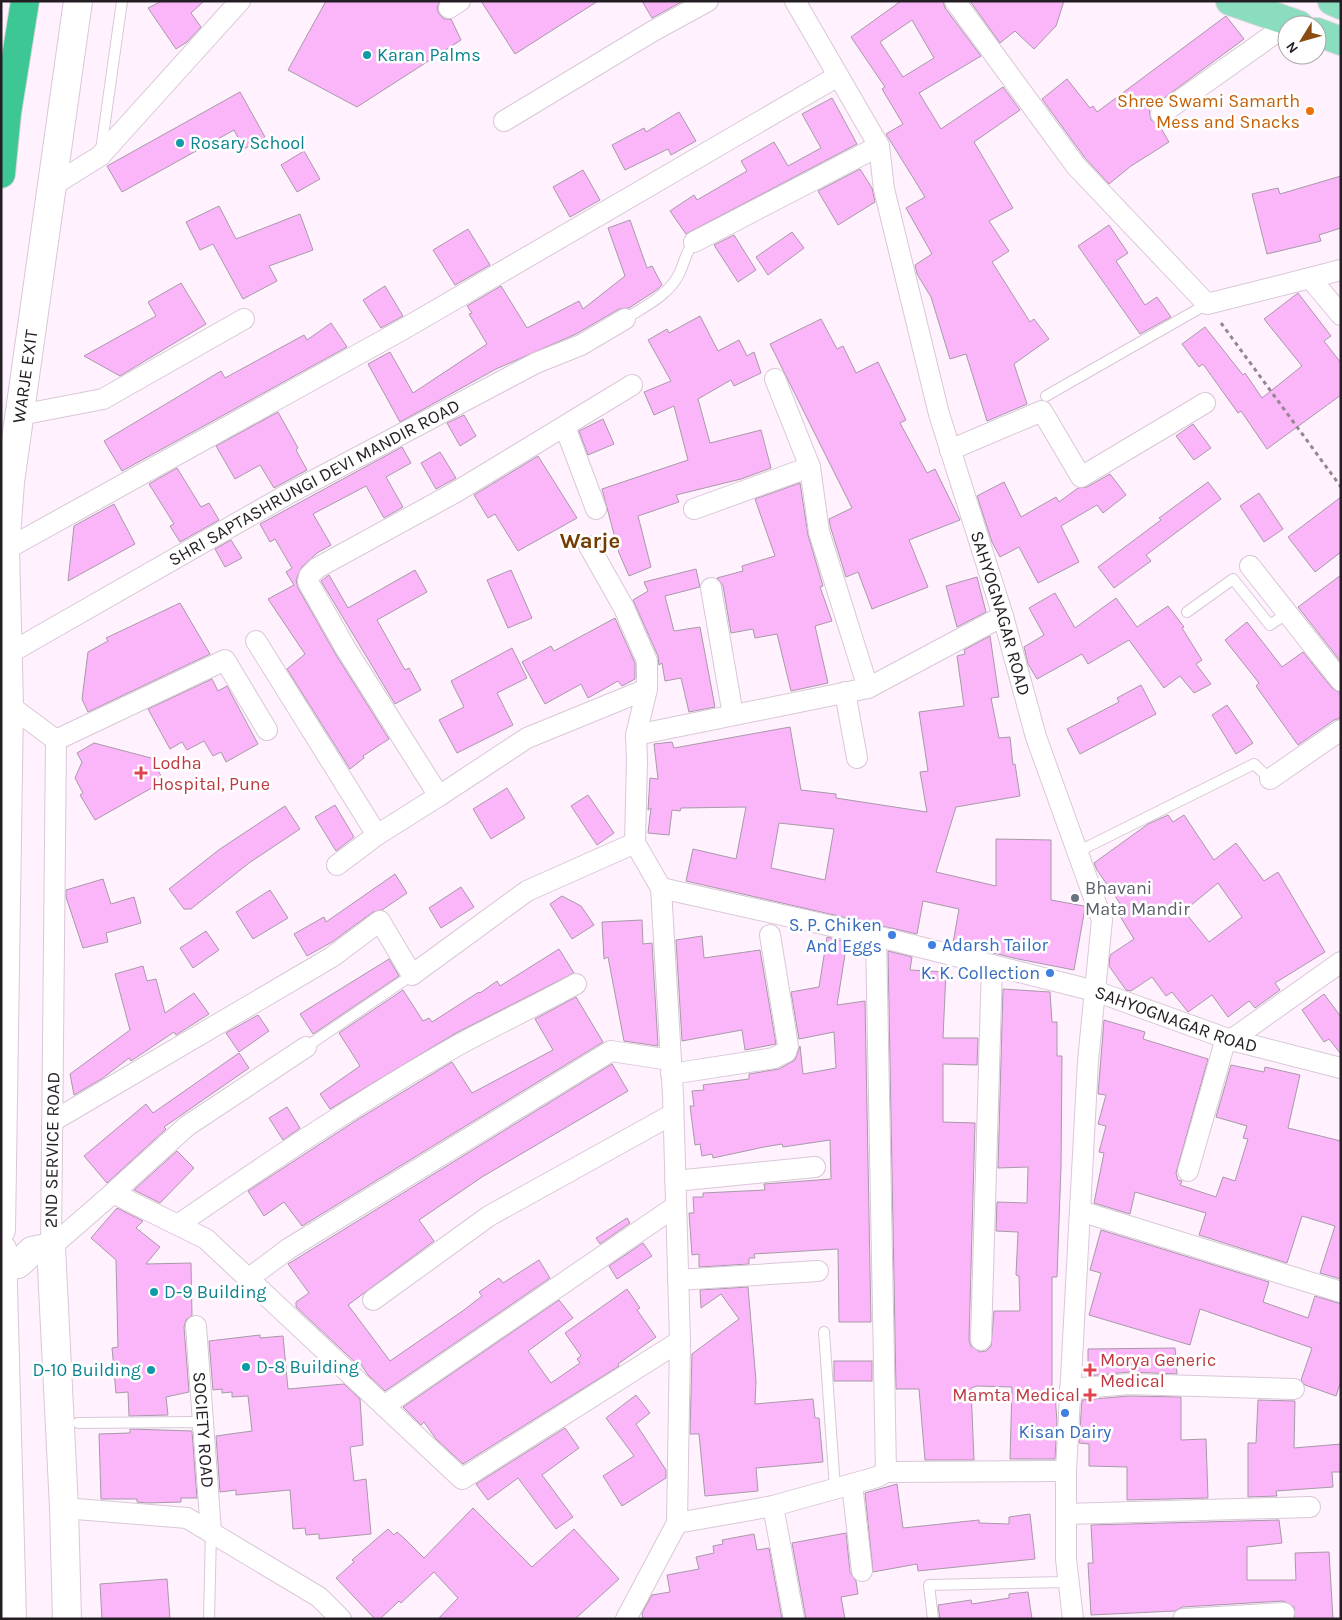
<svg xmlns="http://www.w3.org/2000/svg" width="1342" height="1620" viewBox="0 0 1342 1620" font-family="Karla,sans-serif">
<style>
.building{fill:#fbb6fa;stroke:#a899a8;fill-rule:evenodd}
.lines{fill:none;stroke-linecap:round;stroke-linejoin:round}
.lane-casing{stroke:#d9c8d8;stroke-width:12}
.street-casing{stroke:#d9c8d8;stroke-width:22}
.secondary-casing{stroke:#d9c8d8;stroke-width:30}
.primary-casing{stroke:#d8d6d8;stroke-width:30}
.highway-casing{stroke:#d8d6d8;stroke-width:30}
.path{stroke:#928892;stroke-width:3;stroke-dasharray:4 4;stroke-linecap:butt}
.lane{stroke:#fff;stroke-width:10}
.street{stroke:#fff;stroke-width:20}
.secondary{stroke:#fff;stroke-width:28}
.primary{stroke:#8addbf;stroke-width:28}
.highway{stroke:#3cc795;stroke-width:28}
.culture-dot{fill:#0f9aa8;stroke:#fff;stroke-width:2}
.food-dot{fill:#e8710a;stroke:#fff;stroke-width:2}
.health-dot{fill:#e0444e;stroke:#fff;stroke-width:2}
.worship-dot{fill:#6b7280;stroke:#fff;stroke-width:2}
.shop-dot{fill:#3f7fe0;stroke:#fff;stroke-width:2}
.labels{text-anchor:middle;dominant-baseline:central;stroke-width:5;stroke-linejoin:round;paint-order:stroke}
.culture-label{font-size:18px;fill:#0d838f;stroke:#fff;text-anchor:start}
.food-label{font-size:18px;fill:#c56008;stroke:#fff;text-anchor:end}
.street-label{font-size:18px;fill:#241e24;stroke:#fff}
.health-label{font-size:18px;fill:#be3a42;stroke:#fff;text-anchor:start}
.worship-label{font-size:18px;fill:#5b616d;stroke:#fff;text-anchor:start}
.shop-label{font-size:18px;fill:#366cbe;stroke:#fff;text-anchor:end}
.district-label{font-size:22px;font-weight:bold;fill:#743b02;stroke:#fff}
</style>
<rect width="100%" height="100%" fill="#fff1fe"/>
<g class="building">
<polygon points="162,1 204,1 191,13 201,27 187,42 176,49 148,8"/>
<polygon points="326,1 440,1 437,8 439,14 444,19 451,19 461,40 357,107 288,70"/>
<polygon points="481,1 598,1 515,54"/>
<polygon points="642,1 683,1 652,18"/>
<path d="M901 1H943L945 8 981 56 919 93 941 129 1003 87 1020 110 974 142 1013 208 989 221 1009 251 992 262 1030 322 1034 319 1049 339 1014 364 1027 404 987 421 966 354 950 359 931 297 917 274 915 265 932 254 906 208 925 197 886 134 903 124 882 89 885 87 851 37ZM912 20 934 58 903 77 880 42Z"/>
<polygon points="970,1 1064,1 1056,26 1034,49 1015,31 1000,43"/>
<polygon points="1226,16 1244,39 1149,109 1151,120 1159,125 1169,142 1131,166 1109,184 1085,158 1042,99 1067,79 1090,108 1093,106 1097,112"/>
<polygon points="240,92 265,137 244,149 234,130 122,192 107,166"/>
<polygon points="832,98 857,144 686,234 670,211 694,195 697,200 747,171 741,161 774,142 788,166 821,148 802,114"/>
<polygon points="679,112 696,141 671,155 668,149 625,170 612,145 644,128 646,132"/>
<polygon points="304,151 320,179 297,192 281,165"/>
<polygon points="860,169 872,188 875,202 838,225 818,191"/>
<polygon points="583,170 600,200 570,217 553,187"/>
<polygon points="1341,176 1341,228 1319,235 1321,241 1267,254 1252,194 1278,188 1280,194"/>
<polygon points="219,206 236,239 300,214 313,250 269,266 277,281 243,299 213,244 200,250 186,222"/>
<polygon points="630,220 647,268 652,266 662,285 658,289 629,308 619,309 576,334 496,369 400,422 368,364 390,352 413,393 487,344 469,314 472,313 467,306 501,286 527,328 579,301 583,309 625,276 608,228"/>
<polygon points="1109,225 1128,253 1116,261 1145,305 1157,297 1171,317 1140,334 1078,246"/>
<polygon points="468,229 490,265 455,285 433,250"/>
<polygon points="792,232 804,248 768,275 756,257"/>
<polygon points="734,235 756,270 738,282 714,245"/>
<polygon points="181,283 206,324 120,376 84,356 156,316 148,302"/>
<polygon points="385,286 403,316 381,328 363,300"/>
<polygon points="1298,293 1331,336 1324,341 1341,363 1341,395 1267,449 1241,411 1238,413 1203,364 1199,367 1182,344 1205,327 1243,375 1245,373 1262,398 1302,366 1264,319"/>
<polygon points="700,316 718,351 739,340 747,356 754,352 761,373 734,386 731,380 698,399 710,443 761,430 771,468 741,479 676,495 679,502 638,516 651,567 629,576 619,553 602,489 688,460 674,406 654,415 644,392 671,381 648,340 667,329 669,333"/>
<polygon points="821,319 837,349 843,346 856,373 878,362 906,420 900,423 927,473 935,469 960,520 909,540 928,587 872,609 858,572 846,577 831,529 829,519 852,508 770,344"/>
<polygon points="331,323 347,347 122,471 104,441 221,371 225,378 304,335 307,340"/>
<polygon points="278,412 298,448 296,450 307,470 274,488 260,465 235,479 216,446"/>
<polygon points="464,415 476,436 460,446 447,423"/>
<polygon points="603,419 614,444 588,455 579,431"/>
<polygon points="1193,424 1211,448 1194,460 1176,436"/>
<polygon points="402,447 411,463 386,477 403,507 384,518 366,486 313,514 331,545 317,553 301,568 296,580 298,588 336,655 389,739 363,756 364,758 350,769 287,669 305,654 268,599 294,585 286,572 292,568 275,539 270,542 260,524"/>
<polygon points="440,452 456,478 436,489 421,463"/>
<polygon points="538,456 577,518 518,551 495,514 488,518 474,495"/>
<polygon points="177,468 201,507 209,503 219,520 180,542 170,526 174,524 149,484"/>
<polygon points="1110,474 1126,495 1103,513 1097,505 1061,526 1079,562 1038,583 1019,547 1000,557 992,542 977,496 1004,482 1021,517 1056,497 1059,502 1078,488 1087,487"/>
<polygon points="1208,482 1221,499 1146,555 1151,561 1114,588 1098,567 1161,520 1159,518"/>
<polygon points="800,483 808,535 823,586 820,587 832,621 815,626 828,683 791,691 777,634 755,638 753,629 731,633 723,586 717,578 743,571 742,566 775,556 755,499"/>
<polygon points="1259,493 1283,529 1264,542 1240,506"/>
<polygon points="1341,497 1341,552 1315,572 1288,537"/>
<polygon points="114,504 135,544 68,581 74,526"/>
<polygon points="231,540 242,558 225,567 215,549"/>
<polygon points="696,569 700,587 665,596 674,631 700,627 715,707 689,712 681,678 665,681 662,663 659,665 658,656 633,600 648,591 644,582"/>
<polygon points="415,570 427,592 377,620 405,670 409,668 421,690 395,704 321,581 329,575 348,608"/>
<polygon points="511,570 532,618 508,628 487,580"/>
<polygon points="1341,575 1341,662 1298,607"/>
<polygon points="977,577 986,612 957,627 946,586"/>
<polygon points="1055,593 1075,628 1116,598 1137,627 1168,606 1184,627 1182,628 1202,660 1196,664 1211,684 1194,693 1180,676 1164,688 1129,640 1088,664 1082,654 1037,679 1028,664 1024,647 1044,635 1029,608"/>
<polygon points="180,603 210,654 88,712 82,699 88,652 108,641 106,638"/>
<polygon points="615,618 635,663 635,679 622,686 618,681 588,698 581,684 545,704 522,662 551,646 554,651"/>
<polygon points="1247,622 1282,667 1303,652 1332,688 1341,693 1341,718 1334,720 1298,745 1256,686 1259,683 1225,640"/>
<path d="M990 636 999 697 991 698 999 738 1010 737 1013 765 1015 764 1020 796 956 807 936 872 996 886V839L1051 840V900L1084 906 1085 908 1074 970 1018 959 953 943 959 909 923 901 917 934 686 881 693 849 736 859 746 807 681 808 680 811 672 810 669 835 648 833 651 808 648 810 650 778 658 779 654 744 672 742 674 748 790 727 801 790 836 794V798L927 812 920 772 928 771 919 712 964 706 957 656 965 654 964 650ZM779 823 834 829 825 880 771 868Z"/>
<polygon points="512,648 527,678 497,693 513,725 457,753 439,720 464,707 451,681"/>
<polygon points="212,679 218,691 227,686 258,744 226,762 221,752 213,756 204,741 187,750 182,742 170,749 148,709"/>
<polygon points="1141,685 1156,714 1080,754 1067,729 1119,702 1117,698"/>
<polygon points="1227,705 1253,743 1236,754 1212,715"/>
<polygon points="94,743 151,758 164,781 95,820 80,795 83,793 75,778 82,762 77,753"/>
<polygon points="507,788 525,818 491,839 473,809"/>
<polygon points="588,795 614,833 597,845 571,806"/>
<polygon points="335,805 354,837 336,851 315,817"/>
<polygon points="285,806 300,829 249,863 191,909 184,909 169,889 220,849"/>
<path d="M1168 815 1173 822 1184 815 1214 860 1236 843 1264 881 1278 872 1325 952 1275 983 1280 990 1255 1008 1249 1001 1228 1017 1212 995 1188 1012 1172 992 1166 996 1152 977 1131 991 1126 990 1109 966 1110 955 1134 939 1118 913 1128 915 1097 870 1094 863 1148 824ZM1218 883 1242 917 1209 942 1184 911Z"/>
<polygon points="395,874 407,893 382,910 373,912 332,942 307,956 294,934 324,917 326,922"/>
<polygon points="103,879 111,904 134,897 141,923 106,933 108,942 83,948 66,897 66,890"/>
<polygon points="461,887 474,907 441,928 429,908"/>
<polygon points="270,890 288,918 253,939 236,912"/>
<polygon points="562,896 581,906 594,925 572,939 550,904"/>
<polygon points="642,920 643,944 652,943 658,1046 624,1041 608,957 604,959 602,922"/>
<polygon points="206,931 219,950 193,968 180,948"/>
<polygon points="702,936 704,958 760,950 776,1044 745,1050 742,1030 682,1041 676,940"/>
<polygon points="827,937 847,942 837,1005 865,1001 871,1322 839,1322 838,1249 754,1254 755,1258 749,1258 749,1264 699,1267 699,1254 692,1255 689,1213 694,1213 693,1197 703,1197 703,1193 765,1190 764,1184 831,1179 830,1140 783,1147 782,1144 764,1147 713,1158 712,1154 702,1156 700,1144 695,1145 690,1106 694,1106 692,1091 704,1090 703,1085 749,1079 749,1074 779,1069 795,1060 800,1046 803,1074 836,1068 834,1032 799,1039 791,992 819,987"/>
<polygon points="559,949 574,973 456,1033 330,1109 320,1094 360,1066 339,1033 403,990 423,1021 429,1018 432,1022 479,992 480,993 497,981 500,986"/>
<polygon points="888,951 912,957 910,970 946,972 943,1038 978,1038 977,1065 943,1064 943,1122 975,1123 969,1340 971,1346 980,1352 986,1351 991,1346 994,1311 1020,1311 1019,1276 1016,1275 1018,1232 996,1231 997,1202 1027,1203 1028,1167 998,1168 1003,989 1050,992 1052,1022 1057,1022 1057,1056 1062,1056 1061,1167 1057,1277 1052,1277 1052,1394 1055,1394 1057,1422 1055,1459 1010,1459 1012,1387 977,1386 971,1388 974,1460 925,1460 919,1389 896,1389"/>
<polygon points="389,959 399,976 313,1034 300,1014"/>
<polygon points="143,966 147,981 156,979 165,1013 194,993 209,1014 176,1035 174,1032 131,1061 129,1058 103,1078 74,1095 70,1074 130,1030 115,974"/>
<polygon points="1324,994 1341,1017 1341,1054 1329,1039 1324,1042 1302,1010"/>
<polygon points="576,997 603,1042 302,1226 284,1202 264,1216 248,1191 360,1118 452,1062 472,1093 553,1050 535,1019"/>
<polygon points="258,1015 269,1031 239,1052 226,1033"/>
<polygon points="1104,1020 1145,1032 1143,1039 1208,1059 1176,1173 1178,1180 1182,1181 1180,1185 1216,1197 1223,1177 1235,1181 1248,1139 1243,1138 1247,1126 1216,1117 1231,1065 1264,1072 1265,1067 1300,1075 1288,1128 1341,1141 1341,1279 1320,1273 1335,1226 1302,1216 1287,1263 1199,1235 1206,1213 1135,1192 1130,1214 1094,1203 1104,1153 1099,1152 1106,1126 1098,1124 1106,1095 1098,1094"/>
<polygon points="239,1053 249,1068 164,1127 166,1129 107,1183 84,1156 146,1104 153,1113"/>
<polygon points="612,1064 628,1091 482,1177 419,1220 434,1241 348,1305 390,1361 464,1310 482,1296 479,1292 499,1278 503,1283 539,1260 550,1278 385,1391 368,1375 358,1360 358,1365 296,1307 296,1302 309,1293 288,1264"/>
<polygon points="287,1107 300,1128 283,1140 269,1118"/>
<polygon points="177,1151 194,1168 160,1203 134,1190"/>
<polygon points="117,1208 143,1221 136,1228 160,1247 146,1264 191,1263 192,1315 186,1320 184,1327 189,1392 166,1397 168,1415 129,1416 128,1392 116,1393 112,1348 118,1347 116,1260 91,1238"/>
<polygon points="627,1218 630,1223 600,1244 596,1238"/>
<polygon points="1101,1230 1269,1282 1263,1302 1308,1318 1315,1296 1341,1304 1341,1381 1336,1396 1305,1385 1301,1380 1312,1348 1200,1309 1190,1345 1089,1315 1101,1273 1090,1270"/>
<polygon points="643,1243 652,1256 617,1279 609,1266"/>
<polygon points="748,1287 756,1381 755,1404 813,1399 815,1418 819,1418 823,1462 756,1468 758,1491 705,1496 699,1434 690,1434 692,1354 739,1319 721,1294 701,1308 700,1290"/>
<polygon points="627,1289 640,1308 637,1310 656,1337 618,1364 619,1366 463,1464 436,1439 424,1422 421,1425 403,1407 559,1300 573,1318 528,1351 551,1383 580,1363 577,1359 581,1356 565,1333"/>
<polygon points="260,1335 260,1338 283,1336 288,1389 344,1384 360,1399 363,1445 350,1447 354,1481 366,1479 371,1534 319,1539 319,1534 306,1535 305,1528 293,1529 290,1490 236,1495 236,1490 220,1492 216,1436 252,1431 248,1396 232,1397 232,1392 222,1393 222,1389 213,1390 209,1341"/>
<polygon points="1175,1348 1177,1374 1129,1372 1088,1376 1088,1349"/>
<rect x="834" y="1361" width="38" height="20"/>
<polygon points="636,1395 650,1413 636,1424 666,1470 666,1478 622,1506 603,1476 634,1456 606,1418"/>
<polygon points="1129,1396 1181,1397 1181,1440 1206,1439 1208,1498 1127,1500 1127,1467 1089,1466 1089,1444 1079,1443 1082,1400"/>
<polygon points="1258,1400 1295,1401 1294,1448 1341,1444 1341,1472 1332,1472 1333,1487 1276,1491 1277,1496 1248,1497 1248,1443 1256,1443"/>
<polygon points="565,1428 579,1448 542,1475 573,1517 556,1529 518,1478 488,1500 476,1484"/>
<polygon points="130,1429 192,1431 197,1498 181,1498 181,1502 147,1503 137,1502 137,1499 101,1499 99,1434 130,1433"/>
<polygon points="897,1484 903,1528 979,1520 979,1523 1009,1524 1009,1517 1030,1514 1035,1559 918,1571 917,1564 873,1572 865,1493"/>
<polygon points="473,1508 532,1567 574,1529 619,1579 575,1619 438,1619 458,1598 434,1572 401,1603 399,1601 380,1619 375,1619 336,1578 354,1562 352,1560 388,1529 394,1535 397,1532 405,1539 424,1558"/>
<polygon points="1279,1520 1282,1543 1247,1547 1247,1580 1296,1580 1295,1553 1329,1552 1333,1619 1294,1619 1294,1607 1283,1601 1182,1607 1175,1611 1091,1615 1088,1563 1093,1563 1091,1525"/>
<polygon points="846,1533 850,1572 856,1581 858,1594 841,1597 845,1619 806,1619 792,1543"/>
<polygon points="754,1534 757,1550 769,1548 782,1619 643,1619 642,1613 652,1595 670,1592 667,1575 699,1569 696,1557 714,1553 713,1546 723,1544 722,1540"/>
<polygon points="167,1579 170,1619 102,1619 100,1584"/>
<polygon points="1028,1592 1032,1619 940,1619 938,1605 971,1600 972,1604 1009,1598 1009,1594"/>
</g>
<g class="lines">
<defs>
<g id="lane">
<polyline points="101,150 122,1"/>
<path d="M625 319C644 307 669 295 679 274 685 262 685 253 694 242"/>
<polyline points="1046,396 1207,304"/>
<polyline points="1187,612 1233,579 1270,625 1286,614"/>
<polyline points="1077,852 1254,764 1270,779"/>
<polyline points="306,1047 412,975"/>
<polyline points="824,1332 835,1488"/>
<polyline points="78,1423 197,1422 198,1429"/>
<polyline points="209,1619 211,1532"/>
<polyline points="933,1619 929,1585 1068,1582"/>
</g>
<g id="street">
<path id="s1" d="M795 1 879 146 884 189 939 414 1003 616 1036 737 1102 920 1088 1061 1066 1471V1559L1073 1619"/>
<polyline points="955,1 1076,166 1207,304 1310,278"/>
<polyline points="449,8 460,1"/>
<polyline points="1161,114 1291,22"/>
<polyline points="504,121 653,31 708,1"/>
<polyline points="52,186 100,156 240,1"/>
<polyline points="694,242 879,146"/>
<polyline points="1341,270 1310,278 1341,315"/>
<polyline points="632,385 456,492 317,568 309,576 308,582 346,649 439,796 527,738 647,689"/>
<polyline points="20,415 103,399 244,319"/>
<polyline points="565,427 596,509"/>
<polyline points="950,450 1042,411 1081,477 1205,403"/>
<polyline points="694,509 810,467"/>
<polyline points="589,546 624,608 647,661 647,689 636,735 637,760 635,843 661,888 673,1095 680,1341 677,1523 773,1506 877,1477 886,1472 1066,1471"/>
<polyline points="5,550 402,330 838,76"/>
<polyline points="1250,566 1341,681"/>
<polyline points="711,588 733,715"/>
<polyline points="256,641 377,835 439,796"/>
<path id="s2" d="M8 654 288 494 536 363 581 345 625 319"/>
<polyline points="868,688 1003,616"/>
<polyline points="845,692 857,758"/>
<polyline points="9,705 56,740 51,1247"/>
<polyline points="636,735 868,688 819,532 810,467 775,379"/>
<polyline points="56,740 225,660 267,730"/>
<polyline points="1270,779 1341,730"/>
<polyline points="337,865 377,835"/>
<path id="s3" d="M661 888 876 936 1095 991 1231 1040 1341 1068"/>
<polyline points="876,936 886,1472"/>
<polyline points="1231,1040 1341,962"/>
<polyline points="671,1074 774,1058 786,1052 788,1046 770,935"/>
<polyline points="53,1121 332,957 380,921 412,975 527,891 635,843"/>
<polyline points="1188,1171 1226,1038"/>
<polyline points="675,1181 815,1167"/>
<polyline points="113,1193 187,1126 306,1047"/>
<polyline points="1080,1211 1341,1292"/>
<path d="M179 1224C271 1161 364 1098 462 1043 500 1023 539 1004 576 984"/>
<polyline points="51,1247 113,1193 206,1239 462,1479 680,1341"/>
<polyline points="248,1279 288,1249 611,1051 670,1060"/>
<polyline points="678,1280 818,1271"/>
<polyline points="373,1300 489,1216 673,1114"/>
<path id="s4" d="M196 1326 211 1532"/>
<polyline points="981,1340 992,965"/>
<polyline points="1070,1389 1129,1384 1294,1389"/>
<polyline points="384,1406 676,1206"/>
<polyline points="852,1484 862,1571"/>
<polyline points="773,1506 794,1619"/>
<polyline points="64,1508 187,1518 319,1597 341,1619"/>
<polyline points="1066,1514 1310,1507"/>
<polyline points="626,1619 677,1523"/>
<polyline points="1183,1619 1284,1613"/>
</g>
<g id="secondary">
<path id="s5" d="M1 1230 9 705 5 550 10 482 78 1"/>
<polyline points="2,1249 12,1619"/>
<polyline points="1,1266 18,1264 32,1251 51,1247 64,1508 67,1619"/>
</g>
<g id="primary">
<polyline points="1230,1 1299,25"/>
<polyline points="1332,1 1341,5"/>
<polyline points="1317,32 1341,41"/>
</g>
<polyline id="highway" points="1,174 7,113 25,1"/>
</defs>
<use href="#lane" class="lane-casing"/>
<use href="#street" class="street-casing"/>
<use href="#secondary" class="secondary-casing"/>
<use href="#primary" class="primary-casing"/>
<use href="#highway" class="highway-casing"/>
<polyline class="path" points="1221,323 1341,487"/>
<use href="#lane" class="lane"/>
<use href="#street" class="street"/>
<use href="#secondary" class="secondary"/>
<use href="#primary" class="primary"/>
<use href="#highway" class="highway"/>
</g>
<g class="culture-dot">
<circle cx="367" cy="55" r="5"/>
<circle cx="180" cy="143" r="5"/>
<circle cx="154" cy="1292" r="5"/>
<circle cx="246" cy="1367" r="5"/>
<circle cx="151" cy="1370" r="5"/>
</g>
<circle class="food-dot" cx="1310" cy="111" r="5"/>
<g class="health-dot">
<path d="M138.5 765.5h5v5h5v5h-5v5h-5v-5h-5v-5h5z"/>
<path d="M1087.5 1362.5h5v5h5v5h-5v5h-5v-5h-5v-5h5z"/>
<path d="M1087.5 1387.5h5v5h5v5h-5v5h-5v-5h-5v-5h5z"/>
</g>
<circle class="worship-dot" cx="1075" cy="898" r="5"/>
<g class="shop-dot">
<circle cx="892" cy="935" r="5"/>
<circle cx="932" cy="945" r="5"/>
<circle cx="1050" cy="973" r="5"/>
<circle cx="1065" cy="1413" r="5"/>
</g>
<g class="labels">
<g class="culture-label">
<text x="377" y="55">Karan Palms</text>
<text x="190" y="143">Rosary School</text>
<text x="164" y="1292">D-9 Building</text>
<text x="256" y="1367">D-8 Building</text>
<text x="141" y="1370" text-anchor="end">D-10 Building</text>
</g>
<g class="food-label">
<text x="1300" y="101">Shree Swami Samarth<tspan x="1300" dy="21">Mess and Snacks</tspan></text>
</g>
<g class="street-label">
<text stroke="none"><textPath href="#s5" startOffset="855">WARJE EXIT</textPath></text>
<text stroke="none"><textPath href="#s2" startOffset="351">SHRI SAPTASHRUNGI DEVI MANDIR ROAD</textPath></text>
<text stroke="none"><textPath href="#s1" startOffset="651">SAHYOGNAGAR ROAD</textPath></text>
<text stroke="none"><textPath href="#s3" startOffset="532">SAHYOGNAGAR ROAD</textPath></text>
<text transform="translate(52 1150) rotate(-89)">2ND SERVICE ROAD</text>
<text stroke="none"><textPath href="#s4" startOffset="104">SOCIETY ROAD</textPath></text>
</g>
<g class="health-label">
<text x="152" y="763">Lodha<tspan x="152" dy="21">Hospital, Pune</tspan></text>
<text x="1100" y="1360">Morya Generic<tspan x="1100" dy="21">Medical</tspan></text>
<text x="1080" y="1395" text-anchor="end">Mamta Medical</text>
</g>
<g class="worship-label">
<text x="1085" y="888">Bhavani<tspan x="1085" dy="21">Mata Mandir</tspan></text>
</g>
<g class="shop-label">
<text x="882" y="925">S. P. Chiken<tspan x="882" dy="21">And Eggs</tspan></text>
<text x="942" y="945" text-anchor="start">Adarsh Tailor</text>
<text x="1040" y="973">K. K. Collection</text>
<text x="1065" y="1432" text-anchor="middle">Kisan Dairy</text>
</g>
<g class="district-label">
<text x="590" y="541">Warje</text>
</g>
</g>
<rect width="1342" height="1620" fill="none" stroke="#241e24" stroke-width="5"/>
<g transform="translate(1302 40) rotate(233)"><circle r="24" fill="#ffffff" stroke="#a7a5a7"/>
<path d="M0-4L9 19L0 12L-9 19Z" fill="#8b4c13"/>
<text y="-8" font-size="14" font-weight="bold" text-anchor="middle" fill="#241e24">N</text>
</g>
</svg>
